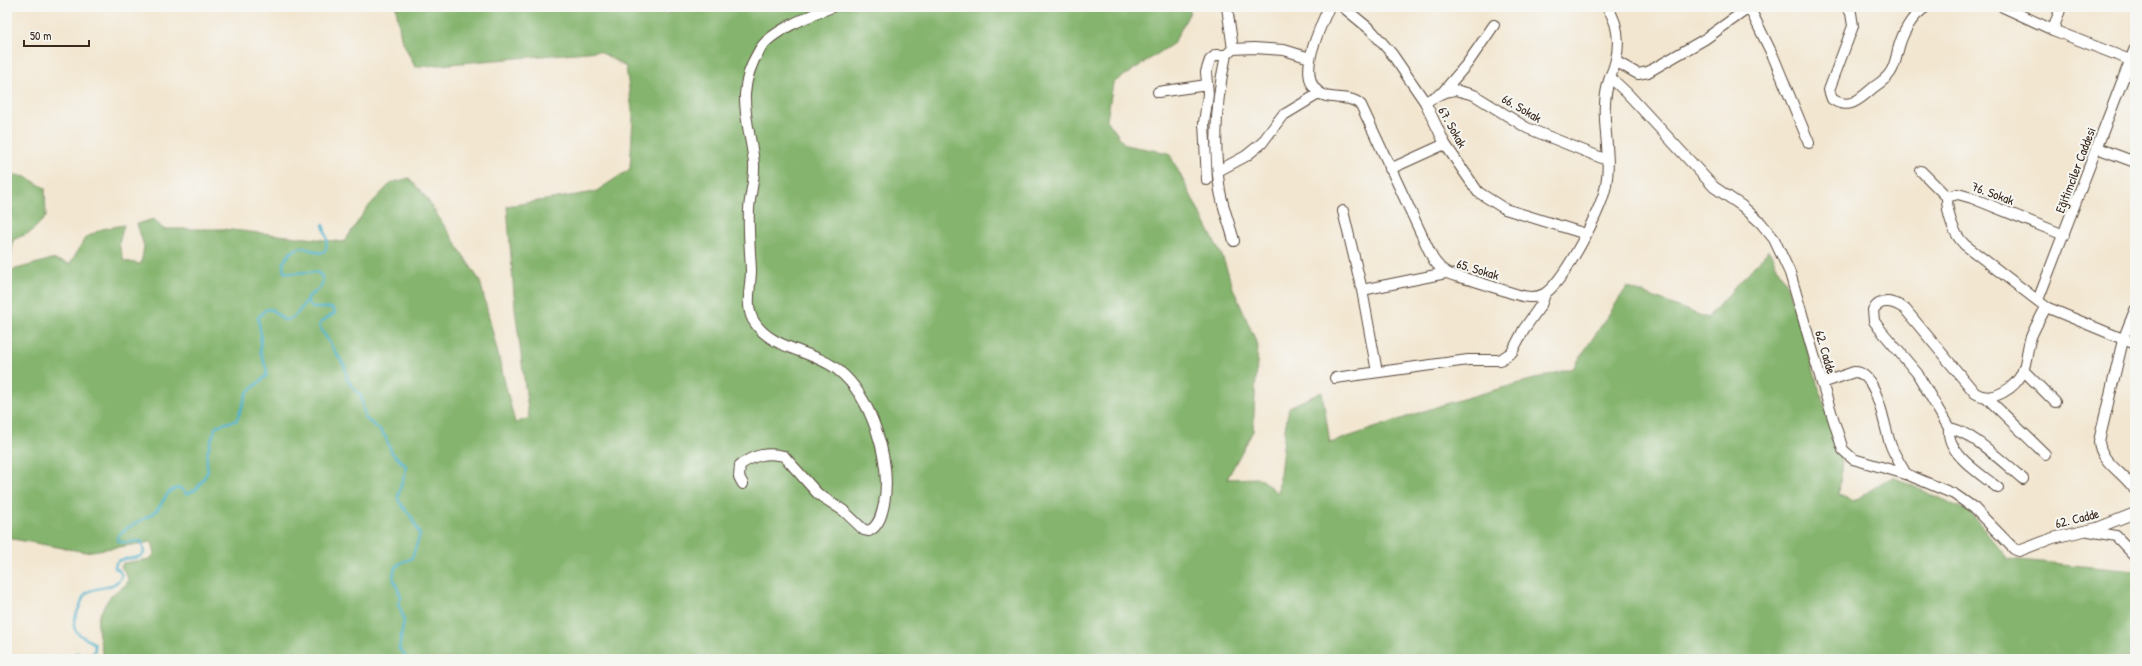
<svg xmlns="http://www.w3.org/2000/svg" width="2142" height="666" viewBox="0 0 2142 666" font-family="'Patrick Hand',sans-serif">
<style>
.forest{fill:#84b46d;stroke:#606f46}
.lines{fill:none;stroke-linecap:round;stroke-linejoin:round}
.stream{stroke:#4bb0ca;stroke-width:2.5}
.street-casing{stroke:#564639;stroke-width:12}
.street{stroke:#fff;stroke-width:10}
.labels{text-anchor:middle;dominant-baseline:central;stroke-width:4;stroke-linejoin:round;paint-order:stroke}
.street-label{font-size:13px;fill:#3b2a1e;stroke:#f6f6f2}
</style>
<rect width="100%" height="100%" fill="#f6f6f2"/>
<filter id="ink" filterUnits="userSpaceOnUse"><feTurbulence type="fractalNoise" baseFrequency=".025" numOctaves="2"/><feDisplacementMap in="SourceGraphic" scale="8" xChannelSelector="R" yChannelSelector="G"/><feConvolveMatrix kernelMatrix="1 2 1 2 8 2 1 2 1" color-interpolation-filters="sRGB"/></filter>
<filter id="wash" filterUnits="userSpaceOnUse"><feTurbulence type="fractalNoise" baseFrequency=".012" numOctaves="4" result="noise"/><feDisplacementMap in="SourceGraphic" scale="16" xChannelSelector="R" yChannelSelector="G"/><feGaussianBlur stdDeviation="0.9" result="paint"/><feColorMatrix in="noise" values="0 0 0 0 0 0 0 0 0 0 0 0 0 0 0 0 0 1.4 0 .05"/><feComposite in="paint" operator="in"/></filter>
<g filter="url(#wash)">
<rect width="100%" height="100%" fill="#f2e6d0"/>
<path class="forest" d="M396 7H662L665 14 685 7H1189L1190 12 1174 43 1113 83 1107 120 1125 145 1169 153 1223 258 1233 288 1258 346 1253 431 1227 479 1259 478 1278 493 1285 429 1289 407 1322 392 1330 443 1445 404 1573 368 1627 287 1707 318 1769 250 1788 289 1842 460 1839 495 1854 501 1881 483 1893 477 1970 512 2009 559 2135 571V659H103C102 649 96 626 98 619 100 613 106 602 110 597 119 586 138 586 121 567L123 563 150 559 155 553 152 542 85 552 7 538V173L26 177 45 188 46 217 31 232 13 240 9 271 52 259 70 264 85 238 102 229 124 225 119 244 124 261 141 264 144 246 137 224 154 219 163 229H222L344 242 367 208 391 183 409 178 425 196 480 281 515 423 529 418 515 308 507 206 595 192 630 169 633 117 626 67 599 51 415 67 401 38Z"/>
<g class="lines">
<g class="stream">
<path d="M323 225 327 238 326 250 321 253 301 247 291 252 283 263 284 272C297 275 307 270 319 273L323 279 321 287 308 297V303L313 308H332L335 313 321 322 319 326 345 367 347 379 351 385 361 396 365 418 381 431 386 438 392 453 406 466C406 478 398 487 398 500L412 518 420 535 412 558C408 561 402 561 398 565 387 576 399 587 401 598L398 603 404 619 399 649 408 659"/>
<path d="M70 659 71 656 76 653 90 656C95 652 96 649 94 643 72 632 69 628 80 606 82 600 83 594 90 591 102 586 114 589 122 576L119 570 115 568C115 553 137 563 144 553L142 542C134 539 126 545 118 541L117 538C127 524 145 521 156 511 164 503 166 488 180 488L187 494 197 489 208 471C204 452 211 444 216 426L237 420 247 393 266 376 267 370 260 351 261 335 258 318 265 310 271 309 284 320C296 320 302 307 308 297"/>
</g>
</g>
</g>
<g filter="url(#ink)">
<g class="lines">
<defs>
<g id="street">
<polyline points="1227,7 1233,49"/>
<path d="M1329 7C1320 28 1291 84 1326 96 1338 99 1352 96 1361 105L1433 259C1445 276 1453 275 1471 280 1482 283 1492 287 1503 290 1515 294 1532 301 1544 294 1564 282 1602 209 1606 185 1613 147 1597 116 1610 77"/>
<polyline points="1343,7 1371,30 1392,54 1425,102 1445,144 1478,192 1505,209 1586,234"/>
<path d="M1607 7C1622 28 1620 55 1610 77L1628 94 1714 187 1742 206 1761 223 1774 239 1790 273 1822 383 1843 450 1853 459 1906 474 1954 494 1974 508 2014 549 2019 551 2053 538 2097 528 2135 513"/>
<polyline points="1749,7 1773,56 1809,143"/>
<path d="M1847 7 1851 13 1853 26 1829 90 1832 99C1850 111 1861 98 1874 87 1880 83 1886 79 1890 73 1895 66 1896 58 1898 50 1902 34 1911 16 1926 7"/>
<polyline points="2003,7 2053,30 2135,62"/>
<polyline points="2053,30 2061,7"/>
<polyline points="1617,62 1638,74 1648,72 1705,39 1750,7"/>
<polyline points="1158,92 1207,85"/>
<polyline points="1442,93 1467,64 1494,25"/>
<polyline points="1425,102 1442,93 1455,90 1474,95 1527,128 1607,160"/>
<polyline points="2097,148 2135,162"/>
<polyline points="1390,169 1445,144"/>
<polyline points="1218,171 1246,156 1262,143 1282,116 1320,93"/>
<polyline points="1921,171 1947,197 1958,194 1972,198 2064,235"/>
<polyline points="1207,180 1204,123 1208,94 1206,72 1210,60 1216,55 1226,55"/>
<path d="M1947 197C1947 213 1953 234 1965 245L2046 307 2135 344"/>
<polyline points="1343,211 1362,290 1377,372"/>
<path d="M1234 241C1230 225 1223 208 1220 191 1213 145 1216 100 1226 55L1233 49 1254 48 1284 50 1310 58"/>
<polyline points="1362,290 1446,273"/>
<polyline points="2038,300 2135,48"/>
<path d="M2135 310 2123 340 2099 441C2100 462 2124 473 2135 490"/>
<polyline points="2023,370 2055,402"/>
<polyline points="1335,378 1468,360 1500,360 1512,352 1524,329 1541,305 1545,294"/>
<path d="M1822 383 1854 372C1878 371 1884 429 1891 446 1895 456 1901 465 1906 474"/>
<polyline points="1986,397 2045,454"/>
<path d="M1949 428C1946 454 1981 474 1998 488"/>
<path d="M2023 479C2006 465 1971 431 1949 428L1917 373 1879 328 1874 321 1873 310C1881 297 1895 302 1905 309L1975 393C1992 404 2016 388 2023 371 2027 360 2027 348 2031 337 2035 327 2041 317 2046 307"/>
<path d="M743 484 739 477 740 465C754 455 767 452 784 456L818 494 844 511 864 530 869 531C879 526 882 514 884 504 892 462 872 397 838 370 813 350 773 350 755 323 744 308 751 287 751 270 750 250 748 229 749 209 750 194 755 179 754 164 752 140 744 119 745 94 746 78 752 62 760 49 772 30 812 15 832 7"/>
<polyline points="2089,531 2116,536 2135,556"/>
</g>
</defs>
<use href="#street" class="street-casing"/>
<use href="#street" class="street"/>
</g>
</g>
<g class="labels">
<g class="street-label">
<text transform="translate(1522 108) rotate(30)">66. Sokak</text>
<text transform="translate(1453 127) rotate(61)">67. Sokak</text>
<text transform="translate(2075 170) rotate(-69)">Eğitimciler Caddesi</text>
<text transform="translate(1993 193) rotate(20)">76. Sokak</text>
<text transform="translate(1478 269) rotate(17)">65. Sokak</text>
<text transform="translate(1826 352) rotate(74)">62. Cadde</text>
<text transform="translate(2077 518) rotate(-14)">62. Cadde</text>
</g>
</g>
<rect width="2142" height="666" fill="none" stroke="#f6f6f2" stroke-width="24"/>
<path d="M24 40v6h65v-6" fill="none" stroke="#3b2a1e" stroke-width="2"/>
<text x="30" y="40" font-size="12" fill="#3b2a1e" stroke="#f6f6f2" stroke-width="3" paint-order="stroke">50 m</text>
</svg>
